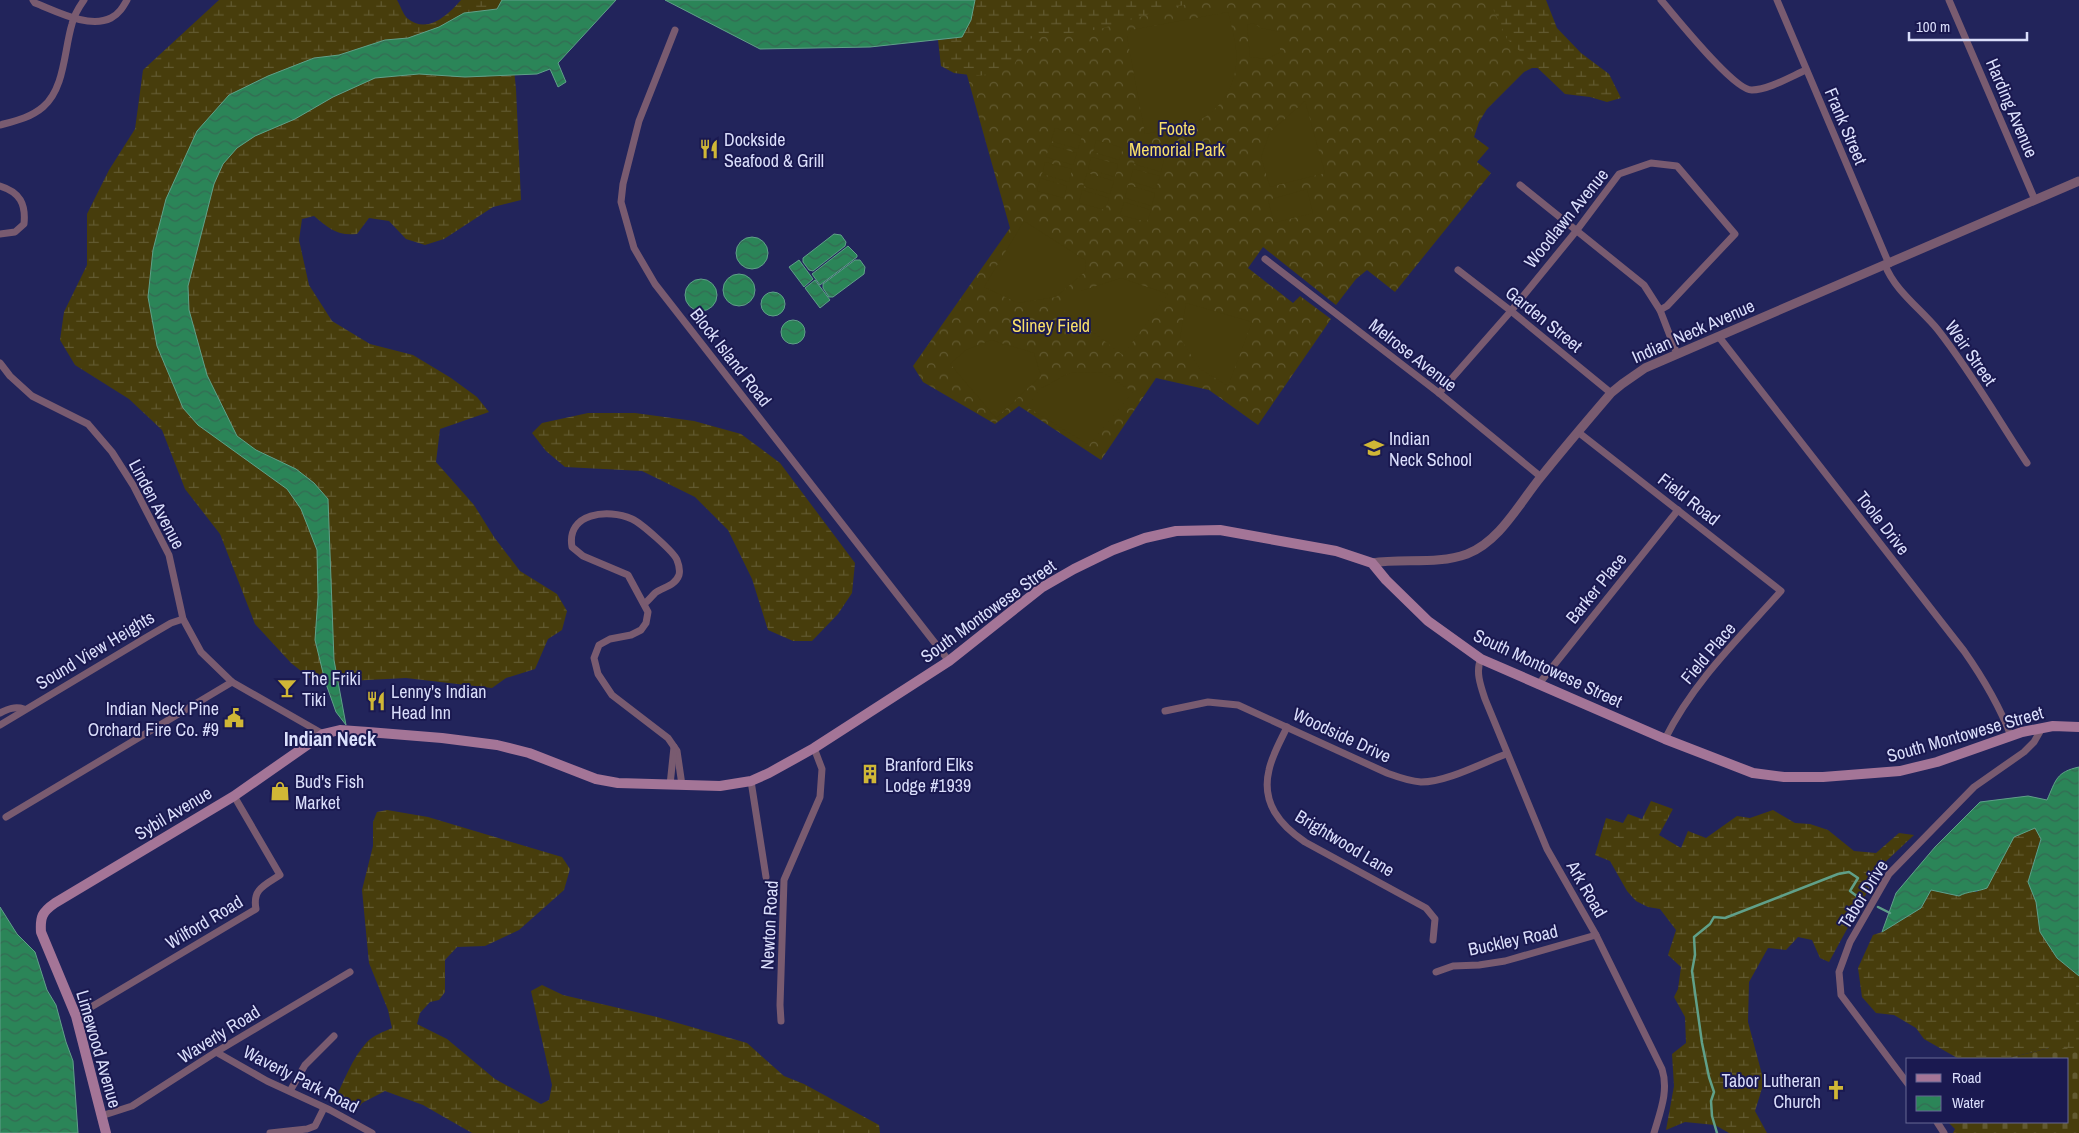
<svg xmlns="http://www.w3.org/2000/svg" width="2079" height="1133" viewBox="0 0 2079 1133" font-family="'Archivo Narrow',sans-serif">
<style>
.forest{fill:url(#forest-crowns)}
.wetland{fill:url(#wetland-marsh)}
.cemetery{fill:url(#cemetery-stones)}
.pitch{fill:#473d0c}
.water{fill:url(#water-waves);stroke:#60a089}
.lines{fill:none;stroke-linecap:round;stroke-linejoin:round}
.stream{stroke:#60a089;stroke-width:2.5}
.minor{stroke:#795b70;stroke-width:7}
.tertiary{stroke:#795b70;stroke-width:9}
.secondary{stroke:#a47597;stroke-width:10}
.labels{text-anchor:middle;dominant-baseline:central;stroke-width:4;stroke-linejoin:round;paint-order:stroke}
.street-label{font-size:18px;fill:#dadefb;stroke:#1a1950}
.park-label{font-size:18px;fill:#f8df69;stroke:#1a1950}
.poi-label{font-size:18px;fill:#dadefb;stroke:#1a1950;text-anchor:start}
.quarter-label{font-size:20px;font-weight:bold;fill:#dce1fd;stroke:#1a1950}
</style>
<defs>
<pattern id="forest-crowns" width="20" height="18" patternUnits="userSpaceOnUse" patternTransform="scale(1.25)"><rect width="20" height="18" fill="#473d0c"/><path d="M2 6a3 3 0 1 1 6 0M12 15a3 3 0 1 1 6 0" fill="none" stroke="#615930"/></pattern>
<pattern id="wetland-marsh" width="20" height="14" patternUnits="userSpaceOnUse" patternTransform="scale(1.25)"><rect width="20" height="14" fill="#473d0c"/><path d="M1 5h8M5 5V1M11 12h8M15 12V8" fill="none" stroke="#615930"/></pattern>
<pattern id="cemetery-stones" width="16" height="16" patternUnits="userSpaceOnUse" patternTransform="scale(1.25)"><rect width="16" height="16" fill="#473d0c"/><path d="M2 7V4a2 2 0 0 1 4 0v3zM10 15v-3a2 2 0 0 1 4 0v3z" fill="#615930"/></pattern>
<pattern id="water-waves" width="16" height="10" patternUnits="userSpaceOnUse" patternTransform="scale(1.25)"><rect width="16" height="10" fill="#2b8558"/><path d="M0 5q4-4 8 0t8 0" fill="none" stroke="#346b53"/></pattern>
</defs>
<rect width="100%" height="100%" fill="#22245b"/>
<polygon class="forest" points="967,0 1500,0 1540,68 1532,68 1524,72 1487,109 1479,122 1474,137 1489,148 1477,162 1491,173 1395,292 1367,270 1356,279 1336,305 1263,247 1248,268 1293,303 1300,296 1331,319 1258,425 1209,390 1156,378 1101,460 1019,406 995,424 923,382 913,366 1010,228 956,36"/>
<g class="wetland">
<path d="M219 0H397C400 5 403 14 407 18 427 35 448 15 461 0H507L516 89 521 200 493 207 444 239 425 245 406 239 389 221 369 218 357 234C336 236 329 228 314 216L302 219 299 240 309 285 332 321 370 344 413 355 451 378 477 397 489 412 440 429 436 462 474 505 494 537 520 571 557 594 567 611 562 630 548 639 535 669 506 678 492 688 406 678 348 681 320 686 291 663 255 624 220 534 185 489 162 430 129 399 75 365 60 340 64 312 87 265V214L109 170 135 129 143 70Z"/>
<polygon points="975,0 1205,0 1162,10 1100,29 1027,39 1014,65 999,72 978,76 954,73 941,66 938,40 962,37 971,20"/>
<polygon points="1489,0 1546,0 1557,28 1581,53 1609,74 1621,98 1607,102 1590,97 1565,94 1507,39"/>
<polygon points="588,413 635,413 694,421 741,434 780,463 855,563 852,593 838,614 812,641 793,641 768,630 752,579 728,530 695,497 642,471 565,467 546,451 532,433 542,423"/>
<polygon points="1651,801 1673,809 1659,835 1681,848 1688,831 1706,838 1737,816 1750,818 1773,810 1795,823 1810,824 1828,830 1854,851 1876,853 1899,833 1914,835 1882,865 1829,962 1820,958 1812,940 1798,937 1786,950 1768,948 1749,982 1748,1022 1764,1082 1755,1111 1767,1133 1729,1133 1715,1125 1685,1122 1666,1130 1674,1086 1672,1054 1686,1043 1685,1017 1674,997 1678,989 1681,967 1668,955 1676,930 1660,909 1648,907 1636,901 1627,891 1610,861 1595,855 1606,818 1623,823 1628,814 1642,819"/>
<path d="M387 810 428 817 562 857 570 869 564 890 519 930 485 946 457 947 445 960V992L439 1000 430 1002 420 1013 417 1024 447 1039 495 1079 541 1104 549 1100 552 1085 531 991 542 985 563 995 657 1017 747 1043 784 1076 804 1084 879 1125 880 1133H472L423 1105 385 1091 362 1103 354 1114 334 1102C343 1083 352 1058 367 1042 374 1035 383 1032 392 1028L388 1010 369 963 362 890 373 846V822L377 812Z"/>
<polygon points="2035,828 2041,838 2028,882 2036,902 2040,932 2057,958 2079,976 2079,1048 2049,1048 2005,1059 1959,1059 1924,1039 1916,1028 1894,1015 1876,1013 1862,997 1858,968 1873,935 1882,932 1921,908 1931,890 1958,896 1969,891 1977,892 2014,836"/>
</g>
<polygon class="cemetery" points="2049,1048 2079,1048 2079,1133 1953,1133 1955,1129 1948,1122 2068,1122 2068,1059 2005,1059"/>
<g class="pitch">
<path d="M1228 12C1231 25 1235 38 1236 50 1239 76 1227 103 1205 117 1187 127 1164 130 1145 134L1127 37 1131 30Z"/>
<polygon points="1253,23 1261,28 1280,32 1280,52 1267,59 1250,57 1247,25"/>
<polygon points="1305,101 1325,173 1270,187 1261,157 1270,132"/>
<polygon points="1055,128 1082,136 1078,149 1051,141"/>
<polygon points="1096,140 1123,148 1119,160 1093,152"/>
<polygon points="1050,145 1077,153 1073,165 1046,157"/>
<polygon points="1137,152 1164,160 1161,172 1134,164"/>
<polygon points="1091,157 1118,164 1115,177 1088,169"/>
<polygon points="1045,162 1072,169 1069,182 1042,174"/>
<polygon points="1133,169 1160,176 1156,189 1130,181"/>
<polygon points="1087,173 1114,181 1110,194 1083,186"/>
<polygon points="1040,178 1067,186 1064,198 1037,191"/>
<polygon points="1128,185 1155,193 1152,206 1125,198"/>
<polygon points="1307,189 1313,213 1274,223 1268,200"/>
<polygon points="1082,190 1109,198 1105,210 1079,203"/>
<polygon points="1124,202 1151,210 1147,222 1120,215"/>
<polygon points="1024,221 1085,260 1086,271 1056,297 1018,303 984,287"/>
<polygon points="1121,278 1168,294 1123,355 1062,309 1081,291"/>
<polygon points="1186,303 1252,322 1228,386 1200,369 1180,338"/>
<polygon points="991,340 1034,353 1041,376 996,418 950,364 966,350"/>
<polygon points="1071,372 1104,373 1133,392 1089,445 1027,407 1040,389"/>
</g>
<g class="water">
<polygon points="502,0 616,0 558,63 566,82 558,87 550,69 537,74 465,77 419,74 375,78 333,97 295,119 255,136 237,148 223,164 214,184 188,286 189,310 207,375 237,436 256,450 296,469 314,483 328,499 334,660 346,725 336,712 325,681 315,640 318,597 317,550 301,509 287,489 198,425 183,408 157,346 148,297 153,250 166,199 197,131 229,95 268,76 314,58 339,55 385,40 408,38 439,27 464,13 497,9"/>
<polygon points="665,0 975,0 971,20 962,37 870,47 760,49"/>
<polygon points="834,234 841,235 846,242 845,246 813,271 809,270 803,262 803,258"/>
<circle cx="752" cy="253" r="16"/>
<polygon points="848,246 857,255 857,257 820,285 812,274"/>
<polygon points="799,260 813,279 804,287 789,267"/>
<polygon points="855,260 860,260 865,267 864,274 833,297 829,297 823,288 823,284"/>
<circle cx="739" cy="290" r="16"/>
<circle cx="701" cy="295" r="16"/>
<polygon points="815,280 830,300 820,308 805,288"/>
<circle cx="773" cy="304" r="12"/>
<circle cx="793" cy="332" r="12"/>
<path d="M2079 767V976L2057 958 2040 932 2036 902 2028 882 2041 839 2035 828 2014 837 1987 888C1977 892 1968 891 1959 896L1931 890 1921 908 1882 932 1896 893 1935 847 1980 802 2028 796 2047 800C2056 780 2056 772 2079 767Z"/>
<polygon points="0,907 17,934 35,952 47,990 56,1005 66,1042 73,1061 78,1133 0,1133"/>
</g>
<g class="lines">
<g class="stream">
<polyline points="1878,907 1890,913"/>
<polyline points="1717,1133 1712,1116 1711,1101 1714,1092 1709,1077 1702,1043 1692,971 1695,955 1694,937 1710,924 1714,917 1725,918 1838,874 1849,872 1858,878 1850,891 1862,900"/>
</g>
<g class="minor">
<path d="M33 0 35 3C56 11 89 29 111 18 119 14 123 7 127 0"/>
<path d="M1661 0C1675 16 1734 91 1752 90 1768 90 1792 76 1806 70"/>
<polyline points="1777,0 1889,264"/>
<polyline points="1949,0 2035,200"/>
<polyline points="675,30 639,121 623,184 621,202 634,248 655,284 949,661"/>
<path d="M0 125C15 121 30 118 43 107 65 88 64 50 72 24 74 15 79 7 84 0"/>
<polyline points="1520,185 1644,285 1660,310 1677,354"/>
<path d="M0 186C20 192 26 204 24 224L15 232 0 234"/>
<polyline points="1265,259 1439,393 1541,477"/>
<path d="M1885 265C1895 291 1921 309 1938 330 1971 372 1998 419 2027 463"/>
<polyline points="1458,270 1511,311 1611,393"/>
<path d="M1719 337 1964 651C1983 678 1999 705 2011 736"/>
<polyline points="0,363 10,376 32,396 88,424 112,452 133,485 169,555 183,619 201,652 232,682 323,734"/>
<polyline points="1439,393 1511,311 1577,230 1619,174 1651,163 1677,166 1735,234 1667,306 1660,310"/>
<path d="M1578 432 1781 591C1740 637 1693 682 1665 739"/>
<path d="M644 604C648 601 651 597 655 593 663 587 675 586 679 575 680 571 679 565 677 560 674 552 641 523 632 519 608 508 566 513 572 547L583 556 628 575 648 612 646 623 641 630 631 635 610 639 599 645 594 658 598 674 612 695 668 738 677 751 682 785"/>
<path d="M1481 659C1475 671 1481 687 1485 699L1547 849 1596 935 1662 1069C1669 1091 1660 1112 1654 1133"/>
<polyline points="1538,685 1678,510"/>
<path d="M1165 711 1208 702 1238 705 1387 773C1398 777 1408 781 1421 782 1447 782 1482 763 1506 754"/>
<path d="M0 713C8 709 15 706 24 709"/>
<polyline points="0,725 147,637 171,623 183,619"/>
<path d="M1287 727C1281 740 1272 755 1269 770 1261 803 1280 825 1305 842L1426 908 1435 919 1433 940"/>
<polyline points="751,781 766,877"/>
<polyline points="670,785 674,747"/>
<polyline points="6,817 232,682"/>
<polyline points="1436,972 1453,966 1479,965 1505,961 1596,935"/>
<path d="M76 1016 256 909C252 889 265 885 280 875L234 796"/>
<polyline points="781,1021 780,1005 784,880 820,797 822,769 814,748"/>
<polyline points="216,1052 267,1081 330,1110 372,1133"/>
<polyline points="1908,1084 1841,995 1839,972 1850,942 1889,874 1974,787 2024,752 2034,742 2042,728"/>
<polyline points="290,1091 305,1065 334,1036"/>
<polyline points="101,1116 132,1106 216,1052 350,972"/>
<polyline points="1937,1122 1944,1133"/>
<polyline points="270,1133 307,1129 315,1126 324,1108"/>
</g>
<path class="tertiary" d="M1372 563C1403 558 1437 565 1467 554 1499 542 1519 504 1540 478 1563 449 1587 421 1611 393L1622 384 1645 368 2079 181"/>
<path class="secondary" d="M106 1133 76 1016 41 932C40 917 42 912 55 903L234 796 323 734 340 730 368 732 442 738 497 745 529 753 596 779 618 783 720 786 751 781 769 773 814 748 949 661 1041 588 1074 569 1113 550 1145 538 1176 531 1220 530 1336 551 1372 563 1386 580 1428 621 1481 659 1665 739 1753 773 1784 777H1823L1900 771 1937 762 2022 732 2053 726 2079 727"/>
</g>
<defs>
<symbol id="restaurant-bare" viewBox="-9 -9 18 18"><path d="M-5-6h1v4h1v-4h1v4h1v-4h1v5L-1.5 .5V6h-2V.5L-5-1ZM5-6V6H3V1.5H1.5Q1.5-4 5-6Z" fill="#d0b736" stroke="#1a1950" stroke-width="2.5" paint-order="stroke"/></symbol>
<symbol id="school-bare" viewBox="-9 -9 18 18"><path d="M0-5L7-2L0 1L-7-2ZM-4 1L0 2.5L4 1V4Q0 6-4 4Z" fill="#d0b736" stroke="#1a1950" stroke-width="2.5" paint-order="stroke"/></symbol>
<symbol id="bar-bare" viewBox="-9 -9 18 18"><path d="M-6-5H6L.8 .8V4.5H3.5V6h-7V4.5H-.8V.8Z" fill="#d0b736" stroke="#1a1950" stroke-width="2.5" paint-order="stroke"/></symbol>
<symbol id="civic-bare" viewBox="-9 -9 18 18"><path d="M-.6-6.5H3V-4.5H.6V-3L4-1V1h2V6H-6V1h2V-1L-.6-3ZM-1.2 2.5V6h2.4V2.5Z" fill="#d0b736" stroke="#1a1950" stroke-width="2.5" paint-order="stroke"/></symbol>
<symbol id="building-bare" viewBox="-9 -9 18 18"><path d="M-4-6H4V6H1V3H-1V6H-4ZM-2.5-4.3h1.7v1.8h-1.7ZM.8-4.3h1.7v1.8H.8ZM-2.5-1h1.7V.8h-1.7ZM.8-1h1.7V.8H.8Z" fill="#d0b736" stroke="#1a1950" stroke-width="2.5" paint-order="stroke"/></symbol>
<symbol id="shop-bare" viewBox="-9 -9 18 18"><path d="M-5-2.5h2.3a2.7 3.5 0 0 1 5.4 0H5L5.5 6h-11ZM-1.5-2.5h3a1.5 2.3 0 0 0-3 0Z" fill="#d0b736" stroke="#1a1950" stroke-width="2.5" paint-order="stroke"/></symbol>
<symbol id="church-bare" viewBox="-9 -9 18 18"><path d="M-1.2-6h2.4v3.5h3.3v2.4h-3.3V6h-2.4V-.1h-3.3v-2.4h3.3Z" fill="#d0b736" stroke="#1a1950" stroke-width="2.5" paint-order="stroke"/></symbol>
</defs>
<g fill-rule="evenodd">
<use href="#restaurant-bare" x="695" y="135" width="28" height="28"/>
<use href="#school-bare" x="1360" y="434" width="28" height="28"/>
<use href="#bar-bare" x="273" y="674" width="28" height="28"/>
<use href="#restaurant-bare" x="362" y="687" width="28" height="28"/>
<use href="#civic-bare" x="220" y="704" width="28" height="28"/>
<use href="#building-bare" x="856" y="760" width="28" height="28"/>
<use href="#shop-bare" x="266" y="777" width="28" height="28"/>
<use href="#church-bare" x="1822" y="1076" width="28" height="28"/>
</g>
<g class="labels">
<g class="street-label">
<text transform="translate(2012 108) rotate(67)">Harding Avenue</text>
<text transform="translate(1846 126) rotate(67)">Frank Street</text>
<text transform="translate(1566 218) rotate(-51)">Woodlawn Avenue</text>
<text transform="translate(1544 319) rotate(39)">Garden Street</text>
<text transform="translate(1693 331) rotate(-24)">Indian Neck Avenue</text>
<text transform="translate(1971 353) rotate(55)">Weir Street</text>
<text transform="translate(1413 355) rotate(38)">Melrose Avenue</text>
<text transform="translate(731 357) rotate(52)">Block Island Road</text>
<text transform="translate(1689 499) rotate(38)">Field Road</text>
<text transform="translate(157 504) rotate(62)">Linden Avenue</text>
<text transform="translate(1883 523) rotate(52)">Toole Drive</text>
<text transform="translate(1596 588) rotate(-51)">Barker Place</text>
<text transform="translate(988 611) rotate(-36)">South Montowese Street</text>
<text transform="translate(95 650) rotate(-31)">Sound View Heights</text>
<text transform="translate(1708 653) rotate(-50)">Field Place</text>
<text transform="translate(1548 668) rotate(25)">South Montowese Street</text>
<text transform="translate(1965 734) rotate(-16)">South Montowese Street</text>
<text transform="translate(1342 735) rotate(25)">Woodside Drive</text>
<text transform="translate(173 813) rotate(-31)">Sybil Avenue</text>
<text transform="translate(1345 843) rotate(31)">Brightwood Lane</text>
<text transform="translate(1587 889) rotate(60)">Ark Road</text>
<text transform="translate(1863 894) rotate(-58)">Tabor Drive</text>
<text transform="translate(204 922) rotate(-31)">Wilford Road</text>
<text transform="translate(769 925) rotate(-87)">Newton Road</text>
<text transform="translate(1513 940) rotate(-12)">Buckley Road</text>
<text transform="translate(219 1034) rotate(-32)">Waverly Road</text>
<text transform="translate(99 1049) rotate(74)">Limewood Avenue</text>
<text transform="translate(301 1079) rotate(27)">Waverly Park Road</text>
</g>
<g class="park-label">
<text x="1177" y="128">Foote<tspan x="1177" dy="21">Memorial Park</tspan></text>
<text x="1051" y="325">Sliney Field</text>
</g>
<g class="poi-label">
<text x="724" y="139">Dockside<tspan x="724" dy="21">Seafood &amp; Grill</tspan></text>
<text x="1389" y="438">Indian<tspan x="1389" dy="21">Neck School</tspan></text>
<text x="302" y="678">The Friki<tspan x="302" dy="21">Tiki</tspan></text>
<text x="391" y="691">Lenny's Indian<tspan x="391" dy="21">Head Inn</tspan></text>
<text x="219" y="708" text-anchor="end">Indian Neck Pine<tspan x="219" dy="21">Orchard Fire Co. #9</tspan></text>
<text x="885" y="764">Branford Elks<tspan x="885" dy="21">Lodge #1939</tspan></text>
<text x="295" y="781">Bud's Fish<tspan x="295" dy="21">Market</tspan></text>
<text x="1821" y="1080" text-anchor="end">Tabor Lutheran<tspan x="1821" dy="21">Church</tspan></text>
</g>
<g class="quarter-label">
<text x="330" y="738">Indian Neck</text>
</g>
</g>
<rect x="1906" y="1058" width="162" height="65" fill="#1a1950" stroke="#676894"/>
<rect x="1916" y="1074" width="25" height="8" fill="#a47597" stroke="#676894"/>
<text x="1952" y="1083" font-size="15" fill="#dadefb">Road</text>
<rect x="1916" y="1096" width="25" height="15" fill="url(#water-waves)" stroke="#676894"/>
<text x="1952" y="1108" font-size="15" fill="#dadefb">Water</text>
<path d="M1909 32v8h118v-8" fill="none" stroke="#dadefb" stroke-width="2.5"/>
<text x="1916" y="32" font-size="15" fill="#dadefb" stroke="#1a1950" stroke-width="4" paint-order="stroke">100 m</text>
</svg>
